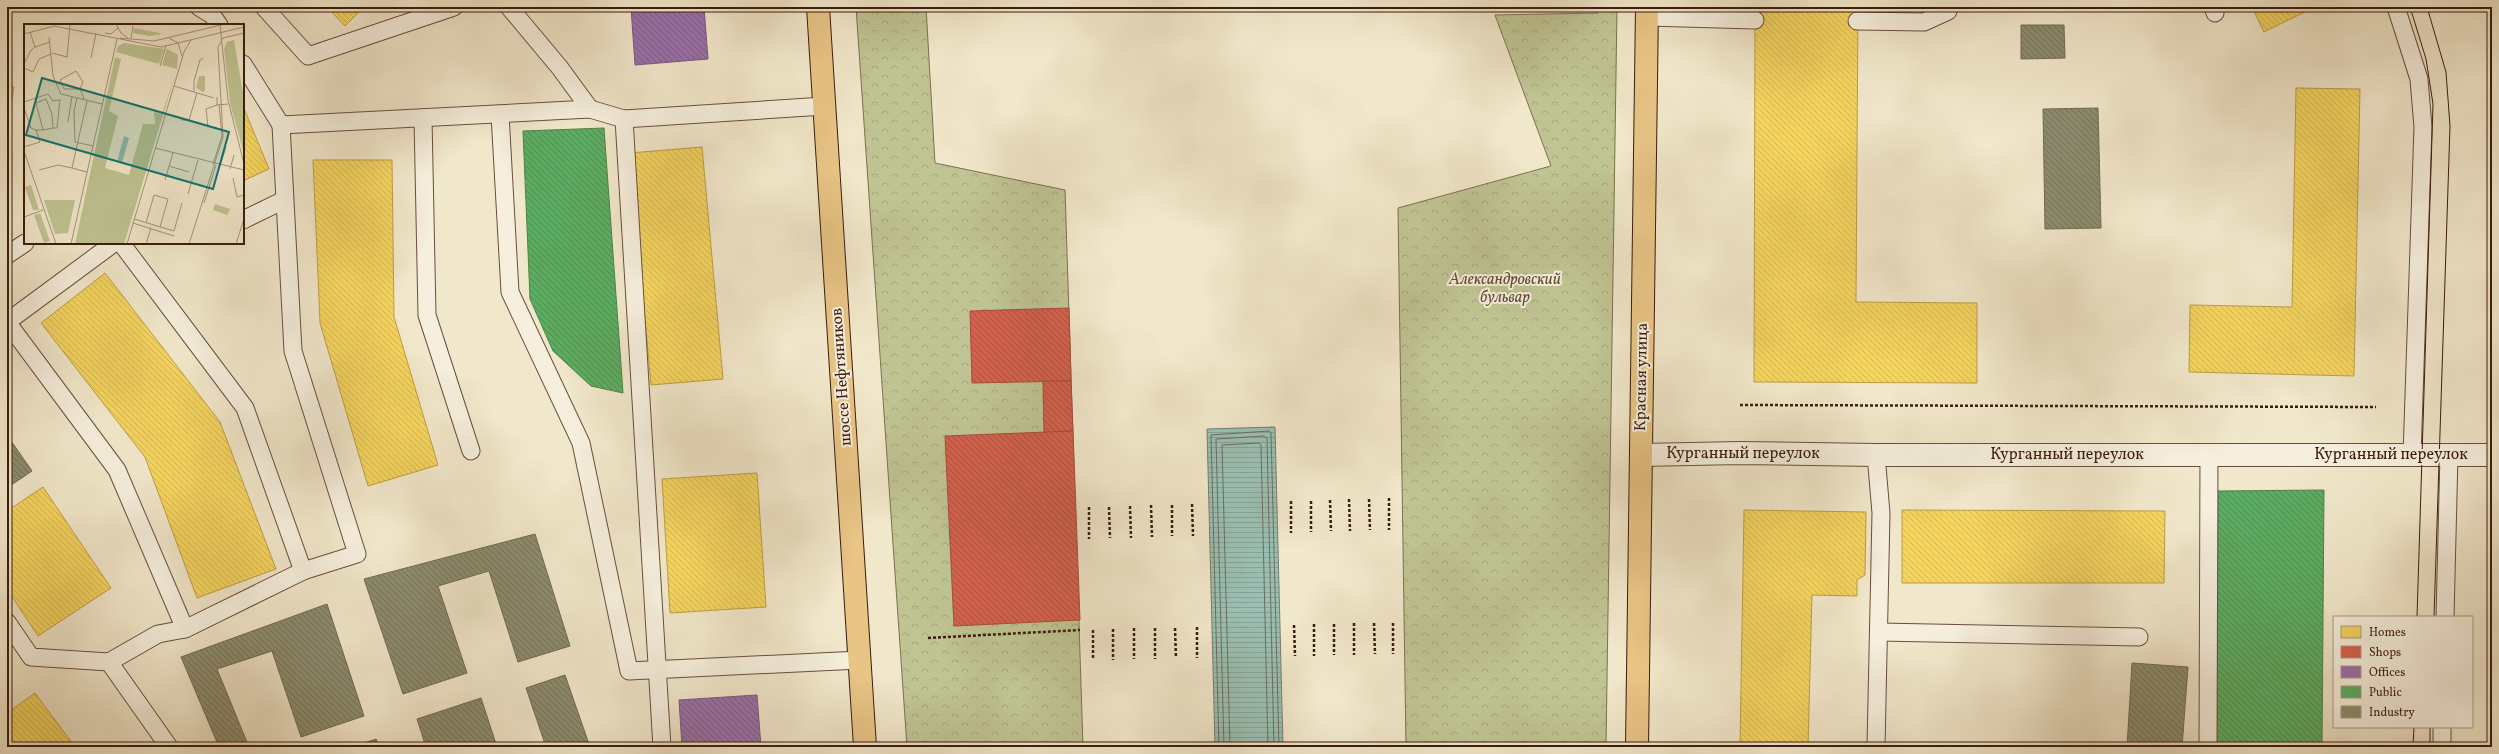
<svg xmlns="http://www.w3.org/2000/svg" width="2499" height="754" viewBox="0 0 2499 754" font-family="Vollkorn,serif">
<style>
.park{fill:url(#park-crowns);stroke:#7d7050}
.water{fill:url(#water-rules);stroke:#747e71}
.homes{fill:url(#homes-back-hatch);stroke:#be9d44}
.shops{fill:url(#shops-back-hatch);stroke:#a74b3a}
.offices{fill:url(#offices-back-hatch);stroke:#7c567c}
.public{fill:url(#public-back-hatch);stroke:#508248}
.industry{fill:url(#industry-back-hatch);stroke:#736a51}
.lines{fill:none;stroke-linecap:round;stroke-linejoin:round}
.shore{stroke:#6a6e60;stroke-width:1}
.lane-casing{stroke:#684e3c;stroke-width:19}
.street-casing{stroke:#684e3c;stroke-width:24}
.primary-casing{stroke:#3a1b0d;stroke-width:24}
.path{stroke:#3a1b0d;stroke-width:2.5;stroke-dasharray:3 2;stroke-linecap:butt}
.lane{stroke:#f6efdd;stroke-width:17}
.street{stroke:#f6efdd;stroke-width:22}
.primary{stroke:#e8c485;stroke-width:22}
.tram{stroke:#3a1b0d;stroke-width:1}
.labels{text-anchor:middle;dominant-baseline:central;stroke-width:4;stroke-linejoin:round;paint-order:stroke}
.park-label{font-size:16px;font-style:italic;fill:#624e35;stroke:#f6efdd}
.street-label{font-size:16px;fill:#3a1b0d;stroke:#f6efdd}
.inset-road{fill:none;stroke:#a8957e;stroke-width:1}
.view{fill:#0f766e;fill-opacity:0.15;stroke:#0f766e;stroke-width:2}
.inset-edge{fill:none;stroke:#3a1b0d;stroke-width:2}
</style>
<defs>
<pattern id="park-crowns" width="20" height="18" patternUnits="userSpaceOnUse"><rect width="20" height="18" fill="#c0c493"/><path d="M2 6a3 3 0 1 1 6 0M12 15a3 3 0 1 1 6 0" fill="none" stroke="#a6a87e"/></pattern>
<pattern id="water-rules" width="6" height="5" patternUnits="userSpaceOnUse"><rect width="6" height="5" fill="#9bc0b3"/><path d="M0 2.5h6" fill="none" stroke="#86a499"/></pattern>
<pattern id="homes-back-hatch" width="6" height="6" patternUnits="userSpaceOnUse"><rect width="6" height="6" fill="#f6d55c"/><path d="M-1 5l2 2M0 0l6 6M5-1l2 2" fill="none" stroke="#d4b64f"/></pattern>
<pattern id="shops-back-hatch" width="6" height="6" patternUnits="userSpaceOnUse"><rect width="6" height="6" fill="#d6604d"/><path d="M-1 5l2 2M0 0l6 6M5-1l2 2" fill="none" stroke="#af4e3e"/></pattern>
<pattern id="offices-back-hatch" width="6" height="6" patternUnits="userSpaceOnUse"><rect width="6" height="6" fill="#9970ab"/><path d="M-1 5l2 2M0 0l6 6M5-1l2 2" fill="none" stroke="#7e5b8a"/></pattern>
<pattern id="public-back-hatch" width="6" height="6" patternUnits="userSpaceOnUse"><rect width="6" height="6" fill="#5aae61"/><path d="M-1 5l2 2M0 0l6 6M5-1l2 2" fill="none" stroke="#4b8d4e"/></pattern>
<pattern id="industry-back-hatch" width="6" height="6" patternUnits="userSpaceOnUse"><rect width="6" height="6" fill="#8c8c6e"/><path d="M-1 5l2 2M0 0l6 6M5-1l2 2" fill="none" stroke="#737259"/></pattern>
</defs>
<rect width="100%" height="100%" fill="#f1e7ca"/>
<filter id="stains"><feTurbulence type="fractalNoise" baseFrequency=".005" numOctaves="4"/><feColorMatrix values="0 0 0 0 .2 0 0 0 0 .09 0 0 0 0 .02 0 0 0 .5 -.17"/></filter>
<radialGradient id="worn" r=".72"><stop offset=".6" stop-color="#630" stop-opacity="0"/><stop offset="1" stop-color="#630" stop-opacity=".3"/></radialGradient>
<g class="park">
<polygon points="856,7 926,7 935,163 1065,190 1083,747 907,747"/>
<polygon points="1597,7 1617,7 1606,747 1406,747 1398,208 1551,166 1495,15 1597,13"/>
</g>
<polygon class="water" points="1275,427 1283,747 1215,747 1207,429"/>
<g class="homes">
<polygon points="327,7 364,7 345,26"/>
<polygon points="1755,7 1858,7 1856,302 1977,303 1977,383 1754,382"/>
<polygon points="2252,7 2315,7 2264,32"/>
<polygon points="7,86 14,87 7,132"/>
<polygon points="2296,88 2360,89 2354,376 2189,372 2190,305 2292,307"/>
<polygon points="243,106 269,169 243,181"/>
<polygon points="702,147 723,379 651,385 630,153"/>
<polygon points="313,160 392,160 394,317 438,465 368,486 320,323"/>
<polygon points="105,273 220,422 276,569 197,598 145,457 41,323"/>
<polygon points="757,473 766,607 670,613 662,479"/>
<polygon points="43,487 111,588 38,636 7,589 7,511"/>
<polygon points="1744,510 1866,512 1865,575 1857,580 1857,596 1812,595 1808,747 1740,747"/>
<polygon points="1902,510 2165,511 2164,583 1902,583"/>
<polygon points="35,693 75,747 7,747 7,713"/>
</g>
<g class="shops">
<polygon points="1069,308 1071,381 972,383 970,311"/>
<polygon points="1043,381 1071,381 1073,431 1044,433"/>
<polygon points="1073,431 1080,620 954,626 945,436"/>
</g>
<g class="offices">
<polygon points="631,7 704,7 708,59 635,65"/>
<polygon points="757,695 761,747 682,747 679,700"/>
</g>
<g class="public">
<polygon points="604,128 623,393 591,386 553,351 530,299 523,131"/>
<polygon points="2324,490 2322,747 2217,747 2218,491"/>
</g>
<g class="industry">
<polygon points="2021,25 2064,25 2065,58 2021,59"/>
<polygon points="2098,108 2101,228 2045,229 2043,109"/>
<polygon points="7,435 32,471 7,488"/>
<polygon points="535,534 570,646 518,662 489,571 438,586 467,673 403,694 364,579"/>
<polygon points="327,604 364,716 301,737 272,651 217,669 249,747 219,747 181,657"/>
<polygon points="2132,663 2188,667 2182,747 2127,747"/>
<polygon points="565,675 590,747 546,747 526,688"/>
<polygon points="481,698 497,747 426,747 417,719"/>
<polygon points="376,739 379,747 352,747"/>
</g>
<g class="lines">
<g class="shore">
<polyline points="1219,747 1211,435 1269,431 1271,433 1279,747"/>
<polyline points="1224,747 1216,439 1264,436 1267,438 1274,747"/>
<polyline points="1230,747 1222,445 1259,443 1261,445 1268,747"/>
</g>
<defs>
<g id="lane">
<polyline points="199,7 212,15 219,25"/>
<polyline points="264,7 308,56 454,7"/>
<polyline points="509,7 560,68 590,109"/>
<polyline points="2213,7 2215,13"/>
<polyline points="2396,7 2419,79 2423,127 2412,456"/>
<polyline points="1647,17 1755,20"/>
<polyline points="1857,21 1924,22 1948,11 1949,7"/>
<polyline points="243,64 281,125 590,109 624,119 824,106"/>
<polyline points="500,114 510,292 581,443 629,671 860,660"/>
<polyline points="423,118 427,315 471,451"/>
<polyline points="624,119 662,747"/>
<polyline points="281,125 293,351 357,554 303,571"/>
<polyline points="243,220 284,200"/>
<polyline points="7,255 25,243"/>
<polyline points="7,322 117,470 185,629"/>
<polyline points="7,322 114,243"/>
<polyline points="2445,617 2449,455"/>
<polyline points="7,622 31,657 109,662 169,747"/>
<polyline points="1879,632 2139,637"/>
<polyline points="109,662 158,634 185,629 303,571 245,408 121,243"/>
<polyline points="1876,747 1881,513 1876,455"/>
<polyline points="2208,747 2209,454"/>
<polyline points="2442,747 2442,727"/>
</g>
<polyline id="street" points="1641,455 1740,453 1876,455 2492,455"/>
<g id="primary">
<polyline points="818,7 865,747"/>
<polyline points="1637,747 1647,7"/>
</g>
</defs>
<use href="#lane" class="lane-casing"/>
<use href="#street" class="street-casing"/>
<use href="#primary" class="primary-casing"/>
<g class="path">
<polyline points="1740,405 2376,407"/>
<polyline points="1389,498 1389,530"/>
<polyline points="1349,499 1350,531"/>
<polyline points="1369,499 1370,530"/>
<polyline points="1330,500 1331,531"/>
<polyline points="1291,501 1291,533"/>
<polyline points="1311,501 1311,532"/>
<polyline points="1192,504 1193,536"/>
<polyline points="1151,505 1152,537"/>
<polyline points="1172,505 1172,536"/>
<polyline points="1130,506 1131,538"/>
<polyline points="1089,507 1089,539"/>
<polyline points="1109,507 1110,538"/>
<polyline points="1354,623 1354,655"/>
<polyline points="1374,623 1375,654"/>
<polyline points="1393,623 1393,654"/>
<polyline points="1314,624 1314,656"/>
<polyline points="1334,624 1334,655"/>
<polyline points="1294,625 1295,656"/>
<polyline points="1197,627 1197,658"/>
<polyline points="1134,628 1134,659"/>
<polyline points="1155,628 1155,659"/>
<polyline points="1175,628 1176,658"/>
<polyline points="1113,629 1113,660"/>
<polyline points="1093,630 1093,660"/>
<polyline points="928,638 1080,630"/>
</g>
<use href="#lane" class="lane"/>
<use href="#street" class="street"/>
<use href="#primary" class="primary"/>
<g class="tram">
<polyline points="2410,7 2426,59 2433,104 2417,617"/>
<polyline points="2427,7 2446,72 2450,126 2434,617"/>
<polyline points="2413,747 2414,727"/>
<polyline points="2430,747 2430,727"/>
</g>
</g>
<g class="labels">
<g class="park-label">
<text x="1505" y="280">Александровский<tspan x="1505" dy="18">бульвар</tspan></text>
</g>
<g class="street-label">
<text transform="translate(842 377) rotate(-94)">шоссе Нефтяников</text>
<text transform="translate(1642 377) rotate(-89)">Красная улица</text>
<text x="1743" y="454">Курганный переулок</text>
<text x="2067" y="455">Курганный переулок</text>
<text x="2391" y="455">Курганный переулок</text>
</g>
</g>
<g transform="translate(24 24)">
<rect width="220" height="220" fill="#f1e7ca"/>
<path d="M110 4 136 9 137 10 126 12 109 9ZM7 161 15 186H9L1 163Z" fill="#c0c493"/>
<path d="M210 16 220 75V130L206 79 200 25 203 18Z" fill="#c0c493"/>
<path d="M100 19 140 25 135 40 92 28 94 22ZM143 25 154 31 153 45 138 41ZM91 33 97 35 85 87 94 92 81 144 105 151 119 100H131L130 88 138 90 152 48 100 220H51ZM175 52H181V67L179 68 172 64ZM20 176H51L44 209 31 210ZM16 189 26 217 20 219 10 191Z" fill="#c0c493"/>
<path d="M191 180 206 185 203 191 189 186Z" fill="#c0c493"/>
<path d="M100 112 105 114 98 139 93 138Z" fill="#9bc0b3"/>
<path class="inset-road" d="M92 0 97 9 104 14M196 1 204 76 220 140M6 8 11 23 26 18M81 9 87 10 94 4M0 10 30 2 137 23 220 3M25 13 29 52 37 70 78 80M96 14 130 17 201 0M107 14 109 2M145 14 154 19 158 32M28 29 43 33 46 0M67 34 72 9M0 40 7 26 11 23M136 42 142 22M0 44 9 48 15 35 27 30M150 62 190 74M56 65 59 58 52 47 36 56 40 65H56L60 75M170 68V57L176 36 179 34M193 73V81L204 80M53 74 50 87 51 118 69 122M63 77 48 144 63 148M0 78 24 70 29 77 35 76M0 84 7 104 12 106 16 118 0 123M157 96H165L173 69M44 98 48 72M184 103 182 85 193 81M29 104H33L36 75M12 106H19L12 79 22 75 28 90 29 104 19 106M131 124 220 146M0 127 32 220M189 140 198 112 195 81M145 142 165 148M196 142 202 123M206 145 210 131M15 146 34 141 48 144M209 154 213 173 220 171M141 156 149 129M164 170 174 136M180 179 192 141M0 193 19 186M110 195 150 207 158 179M109 199 150 212M122 199 130 171 144 175 136 203M47 220 93 15M103 220 160 28 167 16M122 220 127 204M165 220 199 113 194 23 199 14 220 9M212 220 220 195"/>
<path class="view" d="M18 54 205 108 189 165 2 111Z"/>
<rect width="220" height="220" class="inset-edge"/>
</g>
<rect width="2499" height="754" fill="none" stroke="#f1e7ca" stroke-width="24"/>
<rect x="8" y="8" width="2483" height="738" fill="none" stroke="#3a1b0d" stroke-width="2"/>
<rect x="12" y="12" width="2475" height="730" fill="none" stroke="#3a1b0d"/>
<rect x="2333" y="616" width="140" height="112" fill="#f6efdd" stroke="#ab9a8a"/>
<rect x="2341" y="626" width="20" height="12" fill="#f6d55c" stroke="#ab9a8a"/>
<text x="2369" y="636" font-size="12" fill="#3a1b0d">Homes</text>
<rect x="2341" y="646" width="20" height="12" fill="#d6604d" stroke="#ab9a8a"/>
<text x="2369" y="656" font-size="12" fill="#3a1b0d">Shops</text>
<rect x="2341" y="666" width="20" height="12" fill="#9970ab" stroke="#ab9a8a"/>
<text x="2369" y="676" font-size="12" fill="#3a1b0d">Offices</text>
<rect x="2341" y="686" width="20" height="12" fill="#5aae61" stroke="#ab9a8a"/>
<text x="2369" y="696" font-size="12" fill="#3a1b0d">Public</text>
<rect x="2341" y="706" width="20" height="12" fill="#8c8c6e" stroke="#ab9a8a"/>
<text x="2369" y="716" font-size="12" fill="#3a1b0d">Industry</text>
<rect width="100%" height="100%" filter="url(#stains)"/>
<rect width="100%" height="100%" fill="url(#worn)"/>
</svg>
